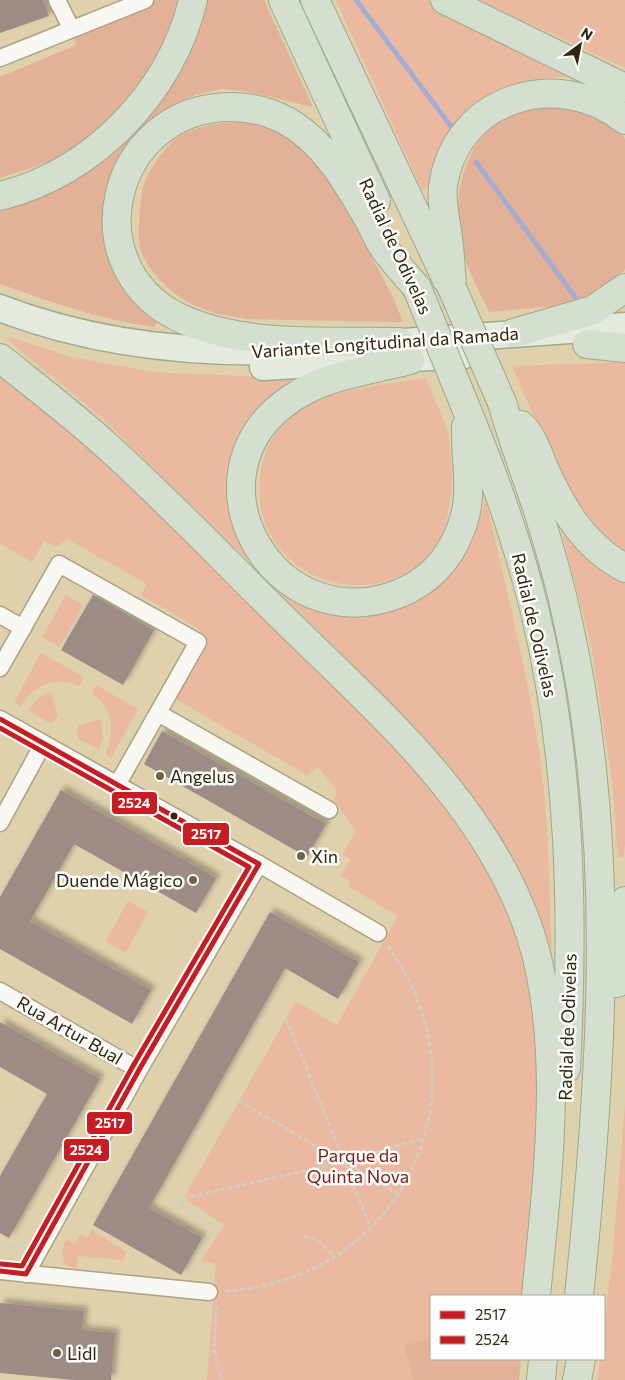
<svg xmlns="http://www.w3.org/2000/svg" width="625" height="1380" viewBox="0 0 625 1380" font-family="Commissioner,sans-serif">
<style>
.green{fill:#eab9a0}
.forest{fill:#e3b198}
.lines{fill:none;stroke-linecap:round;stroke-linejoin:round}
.stream{stroke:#a2add0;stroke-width:5}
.building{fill:#9c8c85;filter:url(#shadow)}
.street-casing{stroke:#aba184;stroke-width:19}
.primary-casing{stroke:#9fa88a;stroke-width:29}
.highway-casing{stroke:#9fa88a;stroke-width:30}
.path{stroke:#d1cec2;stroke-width:3;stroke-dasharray:5 2.5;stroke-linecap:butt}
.street{stroke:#faf8f3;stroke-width:16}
.primary{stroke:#e3eade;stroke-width:26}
.highway{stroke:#d4dfd0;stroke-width:28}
.highway-bridge-casing{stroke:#9fa88a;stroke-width:30;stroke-linecap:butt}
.highway-bridge{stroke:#d4dfd0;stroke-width:28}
.bus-1-casing{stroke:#fdfdfd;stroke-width:9}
.bus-2-casing{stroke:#fdfdfd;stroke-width:9}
.bus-1{stroke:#c61d23;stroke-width:5}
.bus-2{stroke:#c61d23;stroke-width:5}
.poi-dot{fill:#6e6243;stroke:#fdfdfd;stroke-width:2}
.bus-dot{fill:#31270b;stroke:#fdfdfd;stroke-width:2}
.labels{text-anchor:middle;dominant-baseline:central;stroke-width:5;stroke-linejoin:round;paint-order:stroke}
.street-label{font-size:18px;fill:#31270b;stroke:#fdfdfd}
.poi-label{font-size:18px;fill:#31270b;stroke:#fdfdfd;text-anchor:start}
.park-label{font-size:18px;fill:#7b1d12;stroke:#fdfdfd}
.line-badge{stroke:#fdfdfd;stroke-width:2}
.badge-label{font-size:14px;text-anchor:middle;font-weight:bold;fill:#fff}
</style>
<defs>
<filter id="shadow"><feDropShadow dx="4.5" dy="-4.5" stdDeviation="2.5" flood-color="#0004"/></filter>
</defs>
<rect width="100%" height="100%" fill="#ded1ac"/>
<g class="green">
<path d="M336 0H432L625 95V102C607 90 588 77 565 77 535 76 483 91 463 115 447 134 440 162 431 185L422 190Z"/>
<polygon points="479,0 625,0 625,68"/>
<path d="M10 337 71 357 152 372 293 378 259 412 242 538 349 614 371 615 407 606 426 597 444 581 469 546 486 501C505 584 526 666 539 750 549 818 549 887 552 955L523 880 491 823 464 787 357 669 235 548 101 417 7 339Z"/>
<polygon points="625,362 625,552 619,550 591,526 568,495 512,366"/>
<path d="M0 369 140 491 407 755 451 808 508 901 523 952 539 1043V1107L526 1296H431V1338L404 1345 413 1380H207L216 1264 201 1261 224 1225 184 1198 296 1001 337 1025 398 916 348 886 350 881 341 876 351 859 342 855 356 831 334 800 337 790 318 767 307 775 177 700C181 678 218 652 199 629L141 595 147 584 67 539 56 547 44 541 32 562 0 544Z"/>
<path d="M426 378C435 400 447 423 450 446 455 475 451 536 428 557 363 619 251 572 260 480 270 389 356 390 426 378Z"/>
<polygon points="567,536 597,566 625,580 625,845 623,857 618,857 612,780 591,644 563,537"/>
<polygon points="66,595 83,605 59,647 42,637"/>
<path d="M41 653 84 677 79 686C56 675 34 685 21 706L14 702Z"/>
<path d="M96 685 138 709 111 758 105 754C116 730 114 709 92 694Z"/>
<polygon points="51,692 58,716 51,724 28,710 41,696"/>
<polygon points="101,719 103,737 99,750 78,738 76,730 79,725"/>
<polygon points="128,901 148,912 126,953 105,942"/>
<polygon points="625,1104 625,1380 598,1380 600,1359 604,1359 604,1328 613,1251"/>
<polygon points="92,1230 127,1252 123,1260 78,1256 77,1269 64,1264 62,1251 66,1239 75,1244 81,1233 88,1238"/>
</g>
<g class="forest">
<polygon points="141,0 183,0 175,29 134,98 84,144 54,160 0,178 0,77 76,45 74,38"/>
<path d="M203 0H264L313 107 244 91 222 89 195 95 165 111 124 150 105 196 106 249 119 273 162 315 154 327C101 320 51 302 0 284V206L86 168Z"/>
<path d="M540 104C569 109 607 114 625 139V269L614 282 568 305 489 312C477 287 461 258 458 229 455 191 466 141 501 120 512 113 527 109 540 104Z"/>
<path d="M248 122 281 132 310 154 333 185 391 293 403 322 246 319C229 316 210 313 194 305 173 296 147 271 140 248 137 233 140 202 143 187 147 172 168 142 181 135 203 124 224 122 248 122Z"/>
<polygon points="431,1338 431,1359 521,1359 519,1380 413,1380 404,1345"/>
</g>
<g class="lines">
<g class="stream">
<polyline points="356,0 450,125"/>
<polyline points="476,162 575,297"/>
</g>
</g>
<g class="building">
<polygon points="0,0 43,0 49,16 0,33"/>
<polygon points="93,595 154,630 123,685 61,650"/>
<polygon points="162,731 326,824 307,857 144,764"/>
<polygon points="61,790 216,878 196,913 74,844 30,921 151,990 132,1024 0,949 0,897"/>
<polygon points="270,912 359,962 338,999 285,968 149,1208 202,1238 181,1275 93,1225"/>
<polygon points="0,1022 100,1079 9,1238 0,1233 0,1176 47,1094 0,1067"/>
<polygon points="0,1303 84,1311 82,1330 115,1333 111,1380 74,1380 0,1373"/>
</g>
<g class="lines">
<defs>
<g id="street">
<polyline points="57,0 71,28"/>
<polyline points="0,58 145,0"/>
<polyline points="0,615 23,628"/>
<polyline points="0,668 59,564 198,642 117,785"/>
<polyline points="158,713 329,810"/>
<polyline points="0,719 259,864 378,933"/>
<polyline points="0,823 43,744"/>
<polyline points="0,991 139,1070"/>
<polyline points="0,1271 209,1292"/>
<polyline points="26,1274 139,1070 259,864"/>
</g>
<g id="primary">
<path d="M0 308C93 344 191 354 290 351"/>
<polyline points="376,344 625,326"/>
<polyline points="263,367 464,355"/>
</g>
<g id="highway">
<polyline points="283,0 376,201"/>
<polyline points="315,0 447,280"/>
<polyline points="445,0 625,88"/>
<path d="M0 196C93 173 171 93 193 0"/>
<path d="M452 288C451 269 450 250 447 231 445 216 441 201 443 186 456 96 559 67 625 120"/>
<polyline points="514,333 593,310 625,288"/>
<path d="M399 342C331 340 254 348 189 322 69 274 109 107 231 107 250 107 268 111 285 120 325 142 347 182 369 220 374 229 378 240 384 248 394 262 406 275 417 288"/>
<polyline points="587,344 625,348"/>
<path d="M0 358C36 387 73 415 107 446 168 501 224 560 282 617 377 711 486 802 530 933 566 1044 547 1182 536 1296"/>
<path d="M410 360C372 370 326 375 292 398 178 474 273 642 398 594 427 583 449 560 460 531 475 496 465 463 466 427"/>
<path d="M503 405C512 440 526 474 537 508 549 545 560 584 568 622 618 842 602 1074 579 1296"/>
<path d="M466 408C493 473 517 539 534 608 571 758 574 915 566 1069"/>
<path d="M521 425C533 437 538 453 544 468 563 510 584 546 625 568"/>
<polyline points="617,983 625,901"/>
<polyline points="541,1380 543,1359"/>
<polyline points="577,1380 581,1359"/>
</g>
</defs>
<use href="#street" class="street-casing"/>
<use href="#primary" class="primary-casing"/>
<use href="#highway" class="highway-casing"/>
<g class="path">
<polyline points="286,1018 371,1228"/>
<polyline points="239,1101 398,1194"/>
<polyline points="0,1111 6,1114"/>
<polyline points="304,1236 318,1240 335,1257"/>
<polyline points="0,1245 22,1248"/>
<polyline points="189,1275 215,1227 179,1205 184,1198 344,1162 423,1138"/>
<path d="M225 1291C403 1281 493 1089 387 945"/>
<polyline points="217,1305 214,1348 221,1380"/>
</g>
<use href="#street" class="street"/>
<use href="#primary" class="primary"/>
<use href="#highway" class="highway"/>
<defs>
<g id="highway-bridge">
<polyline points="417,288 466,408"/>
<polyline points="452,288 503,405"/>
</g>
</defs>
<use href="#highway-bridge" class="highway-bridge-casing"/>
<use href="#highway-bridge" class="highway-bridge"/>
<defs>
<polyline id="bus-1" points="0,719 259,864 139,1070 26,1274 0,1271"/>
<polyline id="bus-2" points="0,728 249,867 133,1066 22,1266 1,1264"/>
</defs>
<use href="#bus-1" class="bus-1-casing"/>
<use href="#bus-2" class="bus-2-casing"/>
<use href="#bus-1" class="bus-1"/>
<use href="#bus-2" class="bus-2"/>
</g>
<g class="poi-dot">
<circle cx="160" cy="776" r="5"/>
<circle cx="301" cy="856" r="5"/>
<circle cx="193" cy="880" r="5"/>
<circle cx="57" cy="1353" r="5"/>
</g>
<circle class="bus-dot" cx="174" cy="816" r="4.5"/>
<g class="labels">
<g class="street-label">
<text transform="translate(396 246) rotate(65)">Radial de Odivelas</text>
<text transform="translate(385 342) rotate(-4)">Variante Longitudinal da Ramada</text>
<text transform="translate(535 625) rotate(77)">Radial de Odivelas</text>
<text transform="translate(567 1027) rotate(-88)">Radial de Odivelas</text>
<text transform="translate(70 1030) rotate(30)">Rua Artur Bual</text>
</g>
<g class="poi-label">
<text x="170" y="776">Angelus</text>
<text x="311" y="856">Xin</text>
<text x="183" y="880" text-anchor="end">Duende Mágico</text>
<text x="67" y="1353">Lidl</text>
</g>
<g class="park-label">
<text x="358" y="1155">Parque da<tspan x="358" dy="21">Quinta Nova</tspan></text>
</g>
</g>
<g class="line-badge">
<rect x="111" y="791" width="47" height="24" rx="5" fill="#c61d23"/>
<rect x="182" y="822" width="48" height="24" rx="5" fill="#c61d23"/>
<rect x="86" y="1111" width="47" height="24" rx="5" fill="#c61d23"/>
<rect x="63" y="1138" width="47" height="24" rx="5" fill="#c61d23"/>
</g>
<g class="badge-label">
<text x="134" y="808">2524</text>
<text x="206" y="839">2517</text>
<text x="110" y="1128">2517</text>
<text x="86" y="1155">2524</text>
</g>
<rect x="430" y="1295" width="175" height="65" fill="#fdfdfd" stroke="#aba79c"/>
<rect x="440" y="1311" width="25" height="8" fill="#c61d23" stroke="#aba79c"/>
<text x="475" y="1320" font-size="15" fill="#31270b">2517</text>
<rect x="440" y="1336" width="25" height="8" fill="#c61d23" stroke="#aba79c"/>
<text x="475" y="1345" font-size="15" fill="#31270b">2524</text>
<g transform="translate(580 45) rotate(32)" stroke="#fdfdfd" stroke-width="4" paint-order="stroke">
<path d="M0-4L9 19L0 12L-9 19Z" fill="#31270b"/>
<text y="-8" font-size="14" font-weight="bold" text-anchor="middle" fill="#31270b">N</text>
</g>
</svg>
